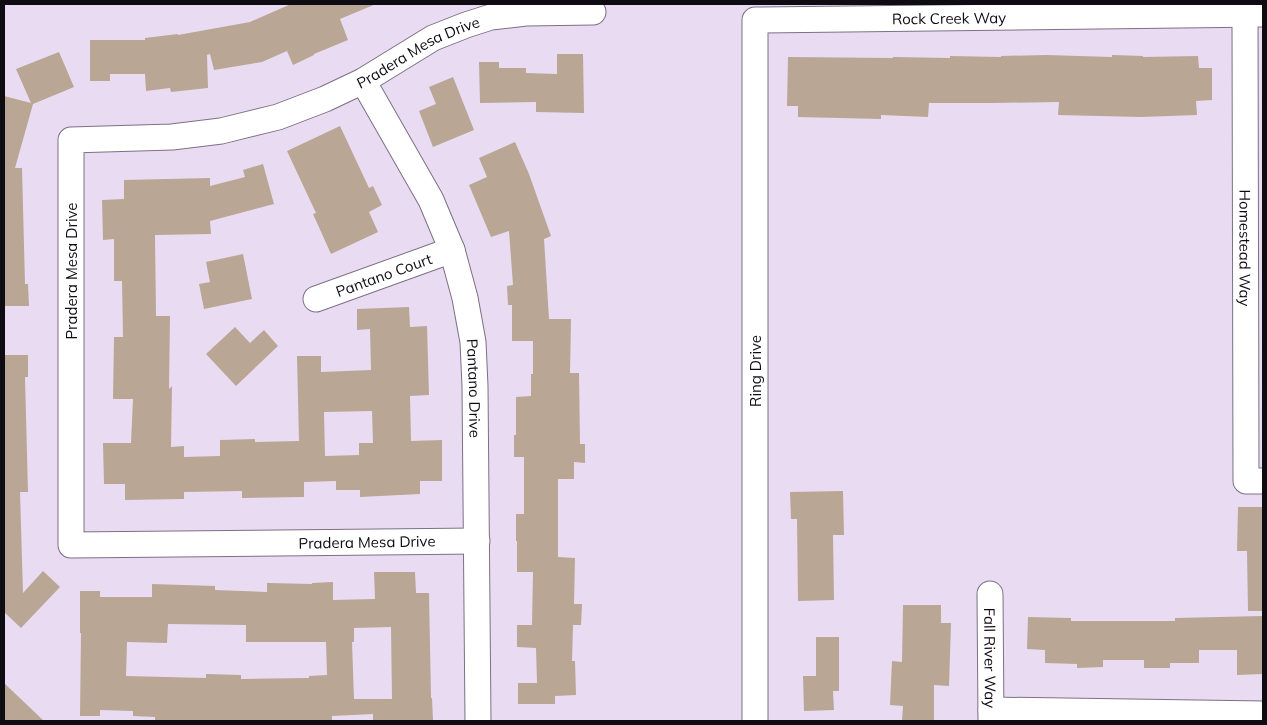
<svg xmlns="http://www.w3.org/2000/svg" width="1267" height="725" viewBox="0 0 1267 725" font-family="Mulish,sans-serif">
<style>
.building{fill:#b9a694;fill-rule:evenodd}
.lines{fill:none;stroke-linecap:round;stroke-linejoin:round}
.minor-casing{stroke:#7c7084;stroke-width:27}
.minor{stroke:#fff;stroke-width:25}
.labels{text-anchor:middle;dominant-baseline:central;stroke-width:4;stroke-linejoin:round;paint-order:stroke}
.street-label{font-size:15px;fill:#0f0b12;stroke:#fff}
</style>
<rect width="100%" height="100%" fill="#e9dcf2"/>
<g class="building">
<polygon points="291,4 376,4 340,19 348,40 314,54 314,55 293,65 287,51 262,62 214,70 210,54 207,55 208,88 171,92 170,88 146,91 145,74 110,74 110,81 90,81 90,40 145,40 145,38 178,34 178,35 250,22"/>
<polygon points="59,52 74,87 33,104 15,168 22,168 25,284 28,284 29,306 4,306 4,96 31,103 16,69"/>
<polygon points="557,54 583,54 584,113 536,112 536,102 480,103 479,62 499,62 499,68 526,68 526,73 557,74"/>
<polygon points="1046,55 1112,57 1112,55 1143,56 1143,57 1198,56 1199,68 1212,68 1212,100 1196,101 1197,115 1141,117 1058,115 1059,102 993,103 929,103 928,117 881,115 881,119 798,117 798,106 787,106 788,57 893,58 893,57 950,58 950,56 1001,57 1001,56"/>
<polygon points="453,77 474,130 433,147 419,111 436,104 429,87"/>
<polygon points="340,126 369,188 373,186 382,205 369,212 378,232 331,254 313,214 316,213 287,151"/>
<polygon points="515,142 529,174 551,236 544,239 549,319 571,319 570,373 579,373 580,444 585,444 585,463 574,462 574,479 558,479 558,557 575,558 574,604 582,604 581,625 573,625 572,661 575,661 576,695 555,696 555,704 518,704 518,683 537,683 536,648 517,647 517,625 532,625 533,572 517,572 517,541 516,541 516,514 524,514 524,457 514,457 514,435 516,435 516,397 531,396 531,374 533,374 533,341 512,341 512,305 508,305 507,286 513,285 509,231 491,237 469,185 487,177 479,158"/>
<path d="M263 164 274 204 210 221 211 234 155 235 156 316H170L169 389 172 386 171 447 184 446V457L220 456V440L255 439V442L299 441 297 356H321V372L371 370 370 329 357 330V309L409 307 410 327 427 326 429 395 410 396 411 441 442 440V481H420V494L360 497V490H336V481L304 482V497L242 498V491L184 492V499L125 500V484H104L103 443H131L133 399H113L114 337H123L122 281H114V239L103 240 102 200 124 199V180L210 178V186L245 177 243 170ZM372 411 373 443H359V455L325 456 324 412Z"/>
<polygon points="243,254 252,299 204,309 199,284 210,282 206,262"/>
<polygon points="235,327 250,343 264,330 278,346 236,386 206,354"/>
<polygon points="4,355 28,355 28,377 25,377 28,492 20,492 23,593 43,571 60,587 21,628 4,612"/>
<polygon points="843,491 844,535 833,535 834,600 798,601 797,519 791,519 790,492"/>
<polygon points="1238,507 1263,507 1263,611 1248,611 1247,551 1237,551"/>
<path d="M374 572H415L416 593H429L431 698H432L433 720H412V721H373V714L332 716V721H155V717L133 716V711L100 710V716H80L81 633H80V591H100V597H152V584L215 586V590L267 592V583L312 584V583L333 582V600L375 599ZM168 624 246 625V642H326L327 675 309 676V678L241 679V675L206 674V678L126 676 127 642 167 643ZM391 627 392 699H354L352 642H354V628Z"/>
<polygon points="903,605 941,605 941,623 951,623 949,686 934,685 934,721 902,721 903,706 890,705 892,661 902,662"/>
<polygon points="1263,616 1263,674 1237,675 1237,650 1199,650 1199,663 1170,663 1170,668 1144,668 1144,660 1103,660 1103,667 1077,668 1077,664 1045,663 1045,650 1027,649 1028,617 1071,618 1071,621 1175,621 1175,618"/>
<polygon points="816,637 839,637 839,691 833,691 834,710 804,711 803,676 816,676"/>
<polygon points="4,683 44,721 4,721"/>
</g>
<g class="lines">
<defs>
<g id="minor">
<path id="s1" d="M1245 14 1246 481H1263"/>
<path id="s2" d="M363 81 431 200 452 250 465 298 473 342 475 386 478 721"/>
<path id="s3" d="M316 299 452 250"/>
<path id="s4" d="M477 541 71 545V140L172 137 221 131 278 117 325 99 363 81 433 38 466 25 491 17 526 13 593 12"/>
<path id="s5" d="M990 594 991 721"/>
<polyline points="991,710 1263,714"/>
<path id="s6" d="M755 721V20L1263 14"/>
</g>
</defs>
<use href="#minor" class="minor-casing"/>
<use href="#minor" class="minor"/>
</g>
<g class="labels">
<g class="street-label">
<text stroke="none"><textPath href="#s6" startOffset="895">Rock Creek Way</textPath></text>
<text stroke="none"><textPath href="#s4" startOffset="1175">Pradera Mesa Drive</textPath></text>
<text stroke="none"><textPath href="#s1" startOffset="234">Homestead Way</textPath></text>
<text transform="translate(71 271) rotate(-90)">Pradera Mesa Drive</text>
<text stroke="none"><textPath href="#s3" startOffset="72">Pantano Court</textPath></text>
<text transform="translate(755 371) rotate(-90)">Ring Drive</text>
<text stroke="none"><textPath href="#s2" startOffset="332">Pantano Drive</textPath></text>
<text transform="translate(367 542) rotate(-1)">Pradera Mesa Drive</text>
<text stroke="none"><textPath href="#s5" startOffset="64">Fall River Way</textPath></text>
</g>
</g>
<rect width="1267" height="725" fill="none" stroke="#0f0b12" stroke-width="10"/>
</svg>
